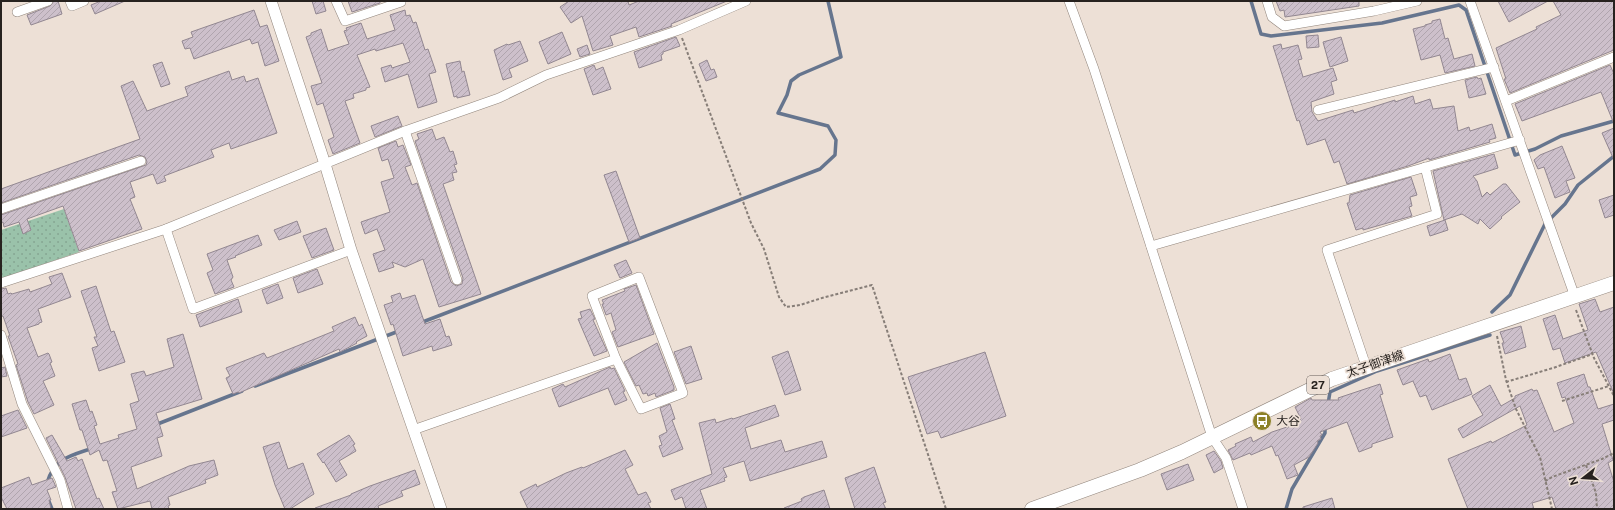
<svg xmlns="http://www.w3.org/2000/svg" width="1615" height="510" viewBox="0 0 1615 510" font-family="'Public Sans','Noto Sans JP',sans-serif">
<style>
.park{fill:url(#park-dots)}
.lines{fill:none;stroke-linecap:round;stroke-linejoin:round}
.stream{stroke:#66758e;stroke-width:3.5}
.building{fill:url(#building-hatch);stroke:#928791}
.minor-casing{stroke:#92867d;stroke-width:10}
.tertiary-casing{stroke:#92867d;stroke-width:12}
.primary-casing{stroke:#92867d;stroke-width:15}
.path{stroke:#877e78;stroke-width:2;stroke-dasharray:3 2;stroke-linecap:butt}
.minor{stroke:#fff;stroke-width:9}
.tertiary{stroke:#fff;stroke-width:11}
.primary{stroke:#fff;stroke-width:14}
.labels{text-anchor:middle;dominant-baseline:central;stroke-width:3.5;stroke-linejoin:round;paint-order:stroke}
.shield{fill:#ede0d6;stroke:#625b56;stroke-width:1}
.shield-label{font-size:11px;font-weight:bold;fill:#27221f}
.street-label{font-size:12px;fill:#27221f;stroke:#ede0d6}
.poi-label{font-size:12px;fill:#27221f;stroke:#ede0d6;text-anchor:start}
</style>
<defs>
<pattern id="park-dots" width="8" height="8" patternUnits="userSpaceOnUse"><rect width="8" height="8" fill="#9ac2aa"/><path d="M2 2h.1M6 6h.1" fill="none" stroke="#85a692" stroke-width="1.8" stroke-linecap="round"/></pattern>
<pattern id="building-hatch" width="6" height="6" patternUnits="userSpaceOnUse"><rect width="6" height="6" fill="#cdc0cb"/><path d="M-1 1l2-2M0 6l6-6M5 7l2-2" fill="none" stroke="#b0a5ae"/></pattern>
</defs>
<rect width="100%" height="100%" fill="#ede0d6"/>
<polygon class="park" points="64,209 79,252 1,279 1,230"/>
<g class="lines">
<g class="stream">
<polyline points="1251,1 1261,34 1271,36 1382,23 1459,5 1466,10 1515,155 1535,149 1561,136 1614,121"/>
<polyline points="1492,312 1510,295 1545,224 1565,204 1578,185 1614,156"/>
<polyline points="420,323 820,169 835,155 836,140 828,126 778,113 787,95 791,81 799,75 841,57 828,1"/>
<polyline points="255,386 399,331"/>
<polyline points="1328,404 1330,392 1377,371 1490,335"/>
<polyline points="155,425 242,391"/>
<path d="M47 483C54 458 70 456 93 448"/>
<polyline points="48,499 52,509"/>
<polyline points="1286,509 1292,489 1325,433 1325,426"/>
</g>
</g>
<g class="building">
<polygon points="54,1 58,1 62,14 31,25 27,15 50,6"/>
<polygon points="101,1 125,1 95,14 91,5"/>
<polygon points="312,1 323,1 326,11 316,14"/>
<polygon points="348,1 380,1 380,3 352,12"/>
<polygon points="569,1 628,1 629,5 639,1 727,1 671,24 672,26 639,37 636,27 610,36 613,45 593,51 582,16 571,23 560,7"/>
<polygon points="1276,1 1359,1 1359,6 1285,17 1284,10 1280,11"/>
<polygon points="1498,1 1548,1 1509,22"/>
<polygon points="1553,1 1614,1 1614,50 1510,93 1504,79 1506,79 1496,48 1537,29 1536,27 1561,15"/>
<polygon points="254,10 260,27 267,25 279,61 265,66 258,42 252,44 250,39 194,59 190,48 185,49 182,41 193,37 191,32"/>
<polygon points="405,10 406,16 410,15 413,23 416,22 425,50 428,49 436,72 429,74 437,102 418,108 408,74 385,82 381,68 391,65 392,68 410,62 403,43 376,51 375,49 357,55 370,87 366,88 366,90 353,94 354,98 345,101 360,143 333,154 328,140 334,137 323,103 317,105 311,86 322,83 306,37 311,35 311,33 321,29 328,51 349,44 344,31 347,30 346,28 361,23 367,39 395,30 390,15"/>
<polygon points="1440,19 1445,39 1448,38 1454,59 1472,54 1475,66 1445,73 1440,55 1421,60 1413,29 1425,26 1425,25 1432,23 1432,21"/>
<polygon points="562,32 571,54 548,64 539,42"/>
<polygon points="1318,35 1319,47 1307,48 1306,36"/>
<polygon points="676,37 680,46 663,52 663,54 661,55 662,60 639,68 634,52"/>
<polygon points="1341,37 1348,61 1330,67 1323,42"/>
<polygon points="520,41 528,61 509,69 512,77 503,80 494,50 507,44 508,45"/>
<polygon points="1281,44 1282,49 1298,45 1302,59 1298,60 1303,77 1333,68 1337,80 1331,82 1334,94 1311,102 1312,112 1318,121 1353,110 1354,113 1395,100 1395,102 1413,96 1415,104 1430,99 1433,109 1454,106 1458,131 1469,127 1470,131 1492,124 1496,138 1489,140 1490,142 1429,160 1429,158 1408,166 1347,184 1339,161 1334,163 1325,139 1307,145 1299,120 1297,121 1295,115 1273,46"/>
<polygon points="587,45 590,54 580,57 577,49"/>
<polygon points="707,60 711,70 714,69 717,77 706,81 699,64"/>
<polygon points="460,61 462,72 464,71 470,95 457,98 457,96 454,97 446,64"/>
<polygon points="162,62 170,84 161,87 153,65"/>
<polygon points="594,65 596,70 603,67 611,89 593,95 584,69"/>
<polygon points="1610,65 1614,74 1614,124 1601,92 1522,121 1515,104"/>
<polygon points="229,71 232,80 244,76 246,82 258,78 277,133 231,149 229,143 211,150 214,157 164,176 166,181 157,184 153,174 130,182 135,197 130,199 142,229 79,251 63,206 27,219 31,230 23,234 19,222 4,227 3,222 1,223 1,215 146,165 147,162 145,157 139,155 1,203 1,189 140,139 121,86 133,81 147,111 188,96 185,87"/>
<polygon points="1477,77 1478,79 1481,78 1486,94 1469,98 1465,80"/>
<polygon points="398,116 402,126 375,137 371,126"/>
<polygon points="1614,128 1614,160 1602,133"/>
<polygon points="432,129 436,140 444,137 450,152 453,151 457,164 454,165 457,172 452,173 454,180 443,184 481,294 439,307 423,259 405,267 392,262 394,267 379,272 373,254 385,250 377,229 365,234 361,222 390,212 381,182 394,178 388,159 382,161 378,148 396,141 398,147 403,145 411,165 405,167 412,185 417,183 451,282 456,286 462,284 463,278 415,141 419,139 417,134"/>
<polygon points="1562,146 1575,178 1566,181 1570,192 1555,198 1544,167 1538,169 1534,160 1540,155"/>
<polygon points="1494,154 1498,168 1473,176 1477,181 1482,197 1487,192 1490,195 1503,184 1506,184 1520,202 1501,217 1502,218 1490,229 1480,219 1478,224 1462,214 1444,220 1433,171"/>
<polygon points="616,171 640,238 629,242 604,175"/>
<polygon points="1411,177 1417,195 1410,197 1412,206 1409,207 1412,216 1363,230 1363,228 1356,230 1347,203 1349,203 1350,195"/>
<polygon points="1614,195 1614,215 1605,218 1599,200"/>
<polygon points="1445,220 1448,230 1430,236 1427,226"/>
<polygon points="297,221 301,232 279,240 274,230"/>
<polygon points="326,228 334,250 312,258 303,236"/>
<polygon points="258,235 262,245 235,256 236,257 227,260 233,277 231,280 234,287 215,294 207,273 213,270 207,254"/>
<polygon points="626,260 632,273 620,278 614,265"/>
<polygon points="317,269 323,284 298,293 293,278"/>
<polygon points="62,273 71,297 38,309 42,322 39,323 39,324 27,328 38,357 48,353 49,354 52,362 50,363 55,376 43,381 54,405 34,414 28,402 16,365 18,364 8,336 10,336 3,316 1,317 1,289 6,288 8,294 11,293 12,294 29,289 30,292 52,284 49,277"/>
<polygon points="278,284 283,298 267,304 262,290"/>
<polygon points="636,285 654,334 618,347 612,332 616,330 611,313 606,315 602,304 604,304 602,300 625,291 624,289"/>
<polygon points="96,286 111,332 114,331 125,362 99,371 92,348 98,346 94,337 97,337 81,291"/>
<polygon points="400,293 402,299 415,295 425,324 440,319 446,337 449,336 452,345 433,351 432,346 403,356 393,324 391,325 384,305 393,302 391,296"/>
<polygon points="238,299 242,312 200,327 196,315"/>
<polygon points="1595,299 1600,312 1614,307 1614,394 1596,352 1565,363 1560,348 1553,350 1543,319 1555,315 1563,339 1588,330 1579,304"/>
<polygon points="590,309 595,319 593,320 607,351 594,356 578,319 582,318 580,312"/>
<polygon points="355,317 359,326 362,324 367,336 356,342 357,343 340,352 339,349 239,393 238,392 233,394 226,378 230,376 226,368 264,353 267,358 302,344 334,331 332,327"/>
<polygon points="1521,326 1526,347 1505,354 1502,343 1504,343 1500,332"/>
<polygon points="183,334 202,399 156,413 163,436 157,438 162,456 131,467 137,489 189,466 214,460 218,475 205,480 206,483 168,497 170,505 168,506 169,509 152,509 150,501 118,509 112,492 117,491 107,460 103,461 99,450 90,455 82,430 80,430 72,404 86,400 90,412 92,411 97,425 94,426 100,444 119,438 118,435 137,429 130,404 139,401 131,374 144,371 146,376 174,367 167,339"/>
<polygon points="657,343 674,387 674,390 656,397 655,393 648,396 647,393 643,394 639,385 636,386 624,362"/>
<polygon points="691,346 702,379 686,384 674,352"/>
<polygon points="788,351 801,390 785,395 772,357"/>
<polygon points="985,352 1006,416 941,438 938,431 927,434 908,377"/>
<polygon points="1450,354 1459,380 1466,378 1472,394 1432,410 1426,395 1420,397 1413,381 1403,385 1397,370 1428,359 1429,362"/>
<polygon points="5,367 7,376 1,377 1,368"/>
<polygon points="610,367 611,369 614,368 625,391 623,392 627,400 615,405 608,388 559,407 552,389 563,384 565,387"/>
<polygon points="1584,374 1588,387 1590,387 1598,409 1614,404 1614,420 1602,424 1613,460 1608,463 1614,482 1614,509 1556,509 1552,497 1532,503 1534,509 1468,509 1448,459 1491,441 1492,443 1527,425 1520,406 1463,438 1458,429 1483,415 1472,396 1490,385 1501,406 1515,398 1515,396 1532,389 1533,391 1537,390 1554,432 1574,423 1565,397 1562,398 1557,383"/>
<polygon points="1380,384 1383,394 1380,395 1393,437 1372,444 1372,447 1359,452 1347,422 1320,432 1322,435 1320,436 1321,439 1317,441 1318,443 1309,457 1294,465 1298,475 1287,479 1278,455 1276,456 1272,446 1251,455 1250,453 1233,460 1228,450 1236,446 1235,444 1251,437 1253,442 1272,432 1290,426 1289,425 1301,419 1295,407 1311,398 1312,400 1339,400 1338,398"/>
<polygon points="670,404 675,419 672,420 683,449 663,457 659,446 662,445 659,436 667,432 660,408"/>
<polygon points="775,405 779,416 745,428 751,449 781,440 785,452 822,441 827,457 750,481 744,461 723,468 727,477 724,478 725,481 700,490 707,509 686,509 682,497 675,500 671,490 712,474 699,423 715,419 716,423 732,418 733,419"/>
<polygon points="18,410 27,428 1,437 1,416"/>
<polygon points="52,435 67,461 76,457 78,461 82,459 97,499 99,498 104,509 76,509 65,477 46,438"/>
<polygon points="349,435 355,444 353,445 356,451 339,461 347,475 336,482 324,462 323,463 317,454"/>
<polygon points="279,442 288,469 303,463 314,494 290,509 285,509 275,485 263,447"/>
<polygon points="625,450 633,465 625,469 638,495 646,492 651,502 648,503 651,509 528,509 520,492 536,484 537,487 566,473 582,467 583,468"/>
<polygon points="1214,451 1221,461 1223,468 1214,473 1206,455"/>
<polygon points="1188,464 1194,480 1167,490 1161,474"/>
<polygon points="874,467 886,502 883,503 886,509 855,509 845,478"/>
<polygon points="415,470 420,484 401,491 403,496 378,506 379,509 315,509 315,508 351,495 351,494 370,486"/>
<polygon points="29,477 32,485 52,478 56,487 47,490 51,500 49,500 51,509 7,509 1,497 1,488"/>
<polygon points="824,490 830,509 784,509 784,508 802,501 801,499 804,497"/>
<polygon points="1332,498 1335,509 1303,509 1303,507"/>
</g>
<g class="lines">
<defs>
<g id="minor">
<polyline points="70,1 72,6 84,1"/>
<polyline points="336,1 345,21 401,2 401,1"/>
<polyline points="1069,1 1094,69 1212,437 1226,458 1243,509"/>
<polyline points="1267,1 1272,17 1284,26 1374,11 1417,1"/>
<polyline points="1470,1 1575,297"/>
<polyline points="17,12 48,1"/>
<polyline points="1506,101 1614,57"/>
<polyline points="1318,110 1494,67"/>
<polyline points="405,131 457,280"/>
<polyline points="1,209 141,161"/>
<polyline points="166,229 193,309 351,250"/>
<polyline points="1151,246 1520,140"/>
<polygon points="639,277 683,393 641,409 616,359 592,296"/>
<polyline points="1,283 166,229 405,131 499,98 546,75 679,30 746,1"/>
<polyline points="1,335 22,404 60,480 68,509"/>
<polyline points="1366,366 1327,250 1437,214 1425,167"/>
<polyline points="413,430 616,359"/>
</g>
<polyline id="tertiary" points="271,1 325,164 351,250 441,509"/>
<polyline id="primary" points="1032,509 1140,470 1182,452 1332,379 1614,283"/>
</defs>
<use href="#minor" class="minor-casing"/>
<use href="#tertiary" class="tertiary-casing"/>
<use href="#primary" class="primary-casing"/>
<g class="path">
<polyline points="682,38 751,223 764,249 779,297 786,307 800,305 822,298 872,285 946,509"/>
<polyline points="1576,310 1594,358 1614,396"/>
<polyline points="1497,336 1506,380 1516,409 1540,457 1552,509"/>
<polyline points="1506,382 1553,368 1593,354"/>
<polyline points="1562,401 1609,386"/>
<polyline points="1586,465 1596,493 1597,509"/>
<polyline points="1545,481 1552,477 1602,459 1614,453"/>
</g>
<use href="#minor" class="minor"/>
<use href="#tertiary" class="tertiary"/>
<use href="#primary" class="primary"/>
</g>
<defs>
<symbol id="bus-disc" viewBox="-11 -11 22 22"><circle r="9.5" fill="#8c8128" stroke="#ede0d6"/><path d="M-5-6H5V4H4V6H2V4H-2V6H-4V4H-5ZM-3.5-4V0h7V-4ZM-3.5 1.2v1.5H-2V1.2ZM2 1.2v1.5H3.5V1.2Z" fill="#fff"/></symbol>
</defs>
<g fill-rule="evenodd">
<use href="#bus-disc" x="1251" y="410" width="22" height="22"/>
</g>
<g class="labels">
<rect class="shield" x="1307" y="376" width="22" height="18" rx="3"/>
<g class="shield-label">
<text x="1318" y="385">27</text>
</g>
<g class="street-label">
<text transform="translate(1375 364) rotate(-19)">太子御津線</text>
</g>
<g class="poi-label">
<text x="1276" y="421">大谷</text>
</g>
</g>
<rect width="1615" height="510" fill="none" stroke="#27221f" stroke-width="4"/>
<g transform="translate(1583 478) rotate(253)" stroke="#ede0d6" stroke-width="3" paint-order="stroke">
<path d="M0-3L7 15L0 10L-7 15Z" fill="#27221f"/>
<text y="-6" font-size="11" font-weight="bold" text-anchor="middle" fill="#27221f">N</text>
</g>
</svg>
